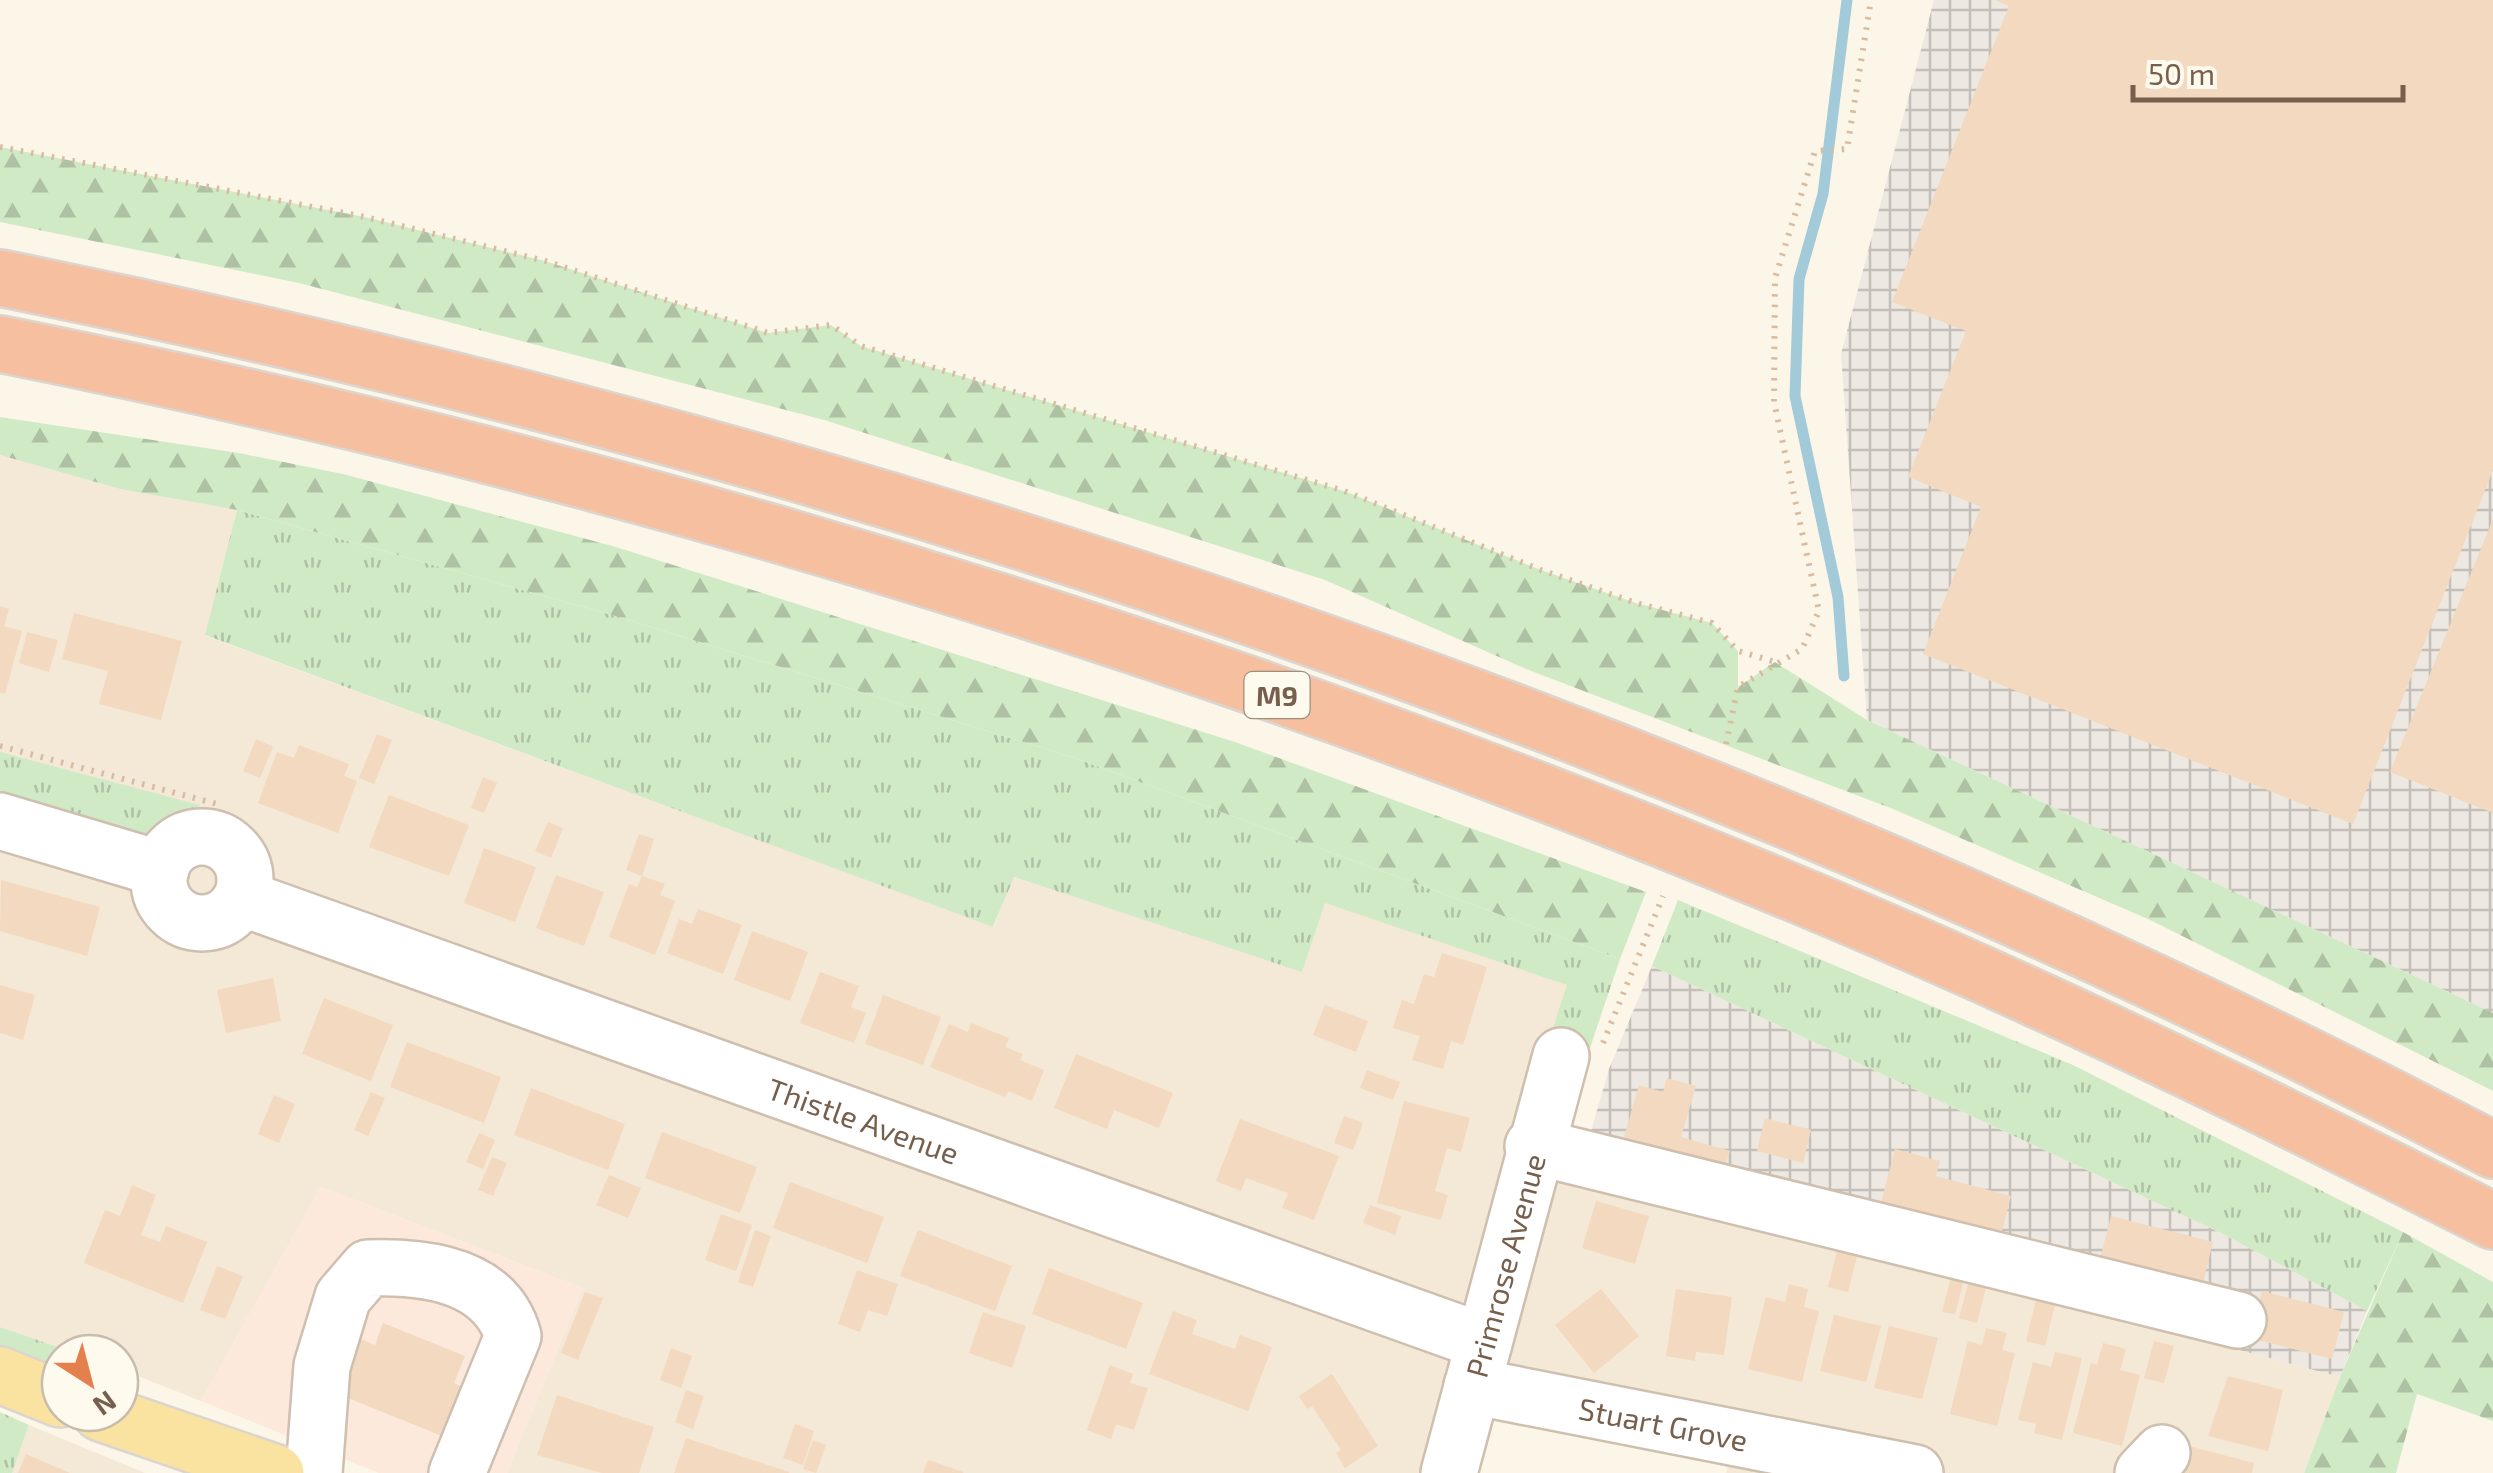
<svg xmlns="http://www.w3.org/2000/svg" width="2493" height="1473" viewBox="0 0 2493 1473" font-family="'Exo 2',sans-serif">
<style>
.residential{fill:#f4e9d6}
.commercial{fill:#fce9dc}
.industrial{fill:url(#industrial-grid)}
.grass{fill:url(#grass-tufts)}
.forest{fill:url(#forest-firs)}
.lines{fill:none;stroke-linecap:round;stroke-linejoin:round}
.stream{stroke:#a2cad8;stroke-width:11}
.building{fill:#f2d9bf}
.minor-casing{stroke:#cebfae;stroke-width:60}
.major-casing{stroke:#dbd5d0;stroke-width:60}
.highway-casing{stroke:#dbd5d0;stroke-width:60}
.path{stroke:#d7bca2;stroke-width:6;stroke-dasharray:2.5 8;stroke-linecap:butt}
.minor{stroke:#fff;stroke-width:55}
.major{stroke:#fae2a1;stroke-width:55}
.highway{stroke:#f6bf9f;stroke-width:55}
.labels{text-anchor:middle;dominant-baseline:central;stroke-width:8;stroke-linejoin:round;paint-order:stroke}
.shield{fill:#fffaee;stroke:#9f8e7d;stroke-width:2.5}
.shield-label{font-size:28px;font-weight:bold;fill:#765f4c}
.street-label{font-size:30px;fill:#765f4c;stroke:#fffaee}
</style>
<defs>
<pattern id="industrial-grid" width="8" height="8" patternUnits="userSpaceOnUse" patternTransform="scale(2.5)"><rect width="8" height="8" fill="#ede8e1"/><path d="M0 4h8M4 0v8" fill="none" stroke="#c5bfb9"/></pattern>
<pattern id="grass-tufts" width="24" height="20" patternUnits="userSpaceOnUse" patternTransform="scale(2.5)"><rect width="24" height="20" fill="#d1eac6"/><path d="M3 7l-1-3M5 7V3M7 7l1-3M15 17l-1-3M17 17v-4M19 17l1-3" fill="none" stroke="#aec1a3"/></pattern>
<pattern id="forest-firs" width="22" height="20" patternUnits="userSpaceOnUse" patternTransform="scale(2.5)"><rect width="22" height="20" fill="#d1eac6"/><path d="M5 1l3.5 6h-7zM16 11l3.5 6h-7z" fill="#aec1a3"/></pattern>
</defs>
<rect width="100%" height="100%" fill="#fcf6e8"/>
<g class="residential">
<polygon points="0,455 120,489 237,510 206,636 994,927 1013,877 1302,971 1325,902 1568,985 1551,1034 1533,1146 1579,1173 2340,1377 2304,1473 1726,1473 1729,1462 1472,1386 1426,1473 507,1473 583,1288 321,1187 201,1401 120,1369 120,1353 75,1353 0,1327"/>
<polygon points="29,1425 145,1473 12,1473"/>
</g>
<polygon class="commercial" points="321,1187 583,1288 507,1473 379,1473 201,1401"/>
<g class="industrial">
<polygon points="1934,0 2493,0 2493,1013 1867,720 1841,354"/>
<polygon points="1652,966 2223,1234 2367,1311 2340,1377 1579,1173 1609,1069"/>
</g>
<g class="grass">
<polygon points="237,510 612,615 1075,758 1620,959 1590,1048 1551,1034 1567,985 1325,903 1302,972 1014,877 993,927 205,635"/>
<polygon points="0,752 200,805 164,839 8,798 0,794"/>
<polygon points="1678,900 2073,1065 2403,1232 2367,1311 2223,1234 1652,966"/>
<polygon points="0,1327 75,1353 60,1353 60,1363 48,1365 0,1346"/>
<polygon points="0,1412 29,1425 12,1473 0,1473"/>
</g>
<g class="forest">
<polygon points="0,147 365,217 545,261 768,333 831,325 861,346 1344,491 1541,570 1636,603 1712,623 1738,651 1738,687 1775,662 1867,720 2493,1013 2493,1091 2148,919 1893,809 1526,669 1325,580 824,420 299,283 0,222"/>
<polygon points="0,417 239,453 343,474 616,547 1235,742 1646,892 1620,959 1075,758 612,615 237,510 120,489 0,455"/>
<polygon points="2403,1232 2493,1282 2493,1421 2417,1394 2396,1473 2304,1473 2340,1377"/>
</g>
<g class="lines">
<polyline class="stream" points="1844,676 1838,597 1795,396 1799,279 1823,194 1847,0"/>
</g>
<g class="building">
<polygon points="1995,0 2493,0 2493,470 2353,824 1923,654 1981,507 1908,477 1966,331 1892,302 2009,6"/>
<polygon points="2493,519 2493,813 2390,772"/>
<polygon points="0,606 9,609 4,626 22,631 5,694 0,693"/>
<polygon points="74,613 182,641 161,720 99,704 108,671 62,659"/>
<polygon points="27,632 58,640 49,672 19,663"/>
<polygon points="377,734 392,740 374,784 359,778"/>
<polygon points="256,739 273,747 260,778 243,771"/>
<polygon points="299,745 349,764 344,776 357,781 338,833 258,803 277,752 294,758"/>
<polygon points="483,777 497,783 484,813 471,808"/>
<polygon points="389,795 469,825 449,876 369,847"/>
<polygon points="548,822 563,828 551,858 535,851"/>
<polygon points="639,834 654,839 642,876 626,870"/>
<polygon points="484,848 536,867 515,922 464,903"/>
<polygon points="556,875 604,892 584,946 536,928"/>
<polygon points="642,876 665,884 660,895 675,901 655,955 609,937 629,884 637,887"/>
<polygon points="1,880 100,907 87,956 0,931"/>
<polygon points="698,909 742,925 723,974 667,953 679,919 692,924"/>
<polygon points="752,931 808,952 790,1001 734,980"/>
<polygon points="1442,953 1487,967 1463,1045 1451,1041 1443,1069 1412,1060 1420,1036 1393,1028 1402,1000 1414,1004 1424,974 1434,977"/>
<polygon points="820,972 859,986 851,1007 866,1013 854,1043 800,1023"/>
<polygon points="273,978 281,1021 226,1033 217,990"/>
<polygon points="0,985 35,995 23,1040 0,1033"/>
<polygon points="883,995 941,1017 923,1065 865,1044"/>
<polygon points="324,998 393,1025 371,1081 302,1054"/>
<polygon points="1325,1005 1368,1021 1356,1052 1313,1035"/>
<polygon points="971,1023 1009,1038 1005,1047 1023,1054 1020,1060 1044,1070 1032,1101 1008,1091 1005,1097 930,1067 949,1024 968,1032"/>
<polygon points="407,1042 501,1077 484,1123 390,1087"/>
<polygon points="1076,1054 1173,1093 1159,1128 1114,1110 1107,1129 1054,1108"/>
<polygon points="1367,1070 1400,1082 1393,1100 1360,1088"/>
<polygon points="1667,1078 1696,1086 1681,1137 1730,1151 1721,1179 1620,1151 1639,1085 1663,1092"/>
<polygon points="531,1088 625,1124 608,1170 514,1135"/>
<polygon points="371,1092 385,1098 368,1136 354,1130"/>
<polygon points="274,1095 295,1104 279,1143 258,1134"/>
<polygon points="1404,1101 1470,1118 1461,1152 1447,1148 1435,1191 1448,1195 1441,1220 1377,1203"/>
<polygon points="1344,1116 1363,1123 1353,1150 1334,1143"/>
<polygon points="1765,1118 1811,1130 1803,1163 1757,1151"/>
<polygon points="1240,1119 1339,1156 1314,1220 1282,1208 1288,1193 1246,1178 1241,1191 1216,1181"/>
<polygon points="662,1132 757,1167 740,1213 645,1178"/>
<polygon points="479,1133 495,1140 483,1169 466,1162"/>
<polygon points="1895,1149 1940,1161 1936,1176 2011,1196 1999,1243 1879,1211"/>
<polygon points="492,1157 507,1163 493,1196 478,1190"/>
<polygon points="609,1175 641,1188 628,1218 596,1205"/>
<polygon points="790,1182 884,1217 867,1263 773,1228"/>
<polygon points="132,1185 156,1195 141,1235 160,1242 166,1226 207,1242 183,1303 84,1263 105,1210 120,1216"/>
<polygon points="1596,1201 1649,1216 1635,1264 1582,1248"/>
<polygon points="1370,1205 1401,1216 1395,1235 1363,1223"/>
<polygon points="721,1214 752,1225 736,1271 705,1260"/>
<polygon points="2111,1216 2213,1242 2200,1295 2097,1270"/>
<polygon points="755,1230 771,1236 753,1287 738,1282"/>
<polygon points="918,1230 1012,1266 995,1311 900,1276"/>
<polygon points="1837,1251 1857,1256 1848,1292 1828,1287"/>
<polygon points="217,1266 243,1276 225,1319 200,1310"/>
<polygon points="1049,1268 1143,1303 1126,1349 1032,1314"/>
<polygon points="857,1270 898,1284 887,1316 868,1310 860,1332 838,1324"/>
<polygon points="1951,1277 1964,1280 1955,1314 1942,1312"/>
<polygon points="1789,1284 1808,1289 1804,1307 1819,1311 1802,1382 1748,1369 1766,1297 1785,1302"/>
<polygon points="1968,1284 1986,1287 1977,1323 1959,1318"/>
<polygon points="1601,1289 1639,1336 1594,1373 1555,1325"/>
<polygon points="1676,1289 1732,1297 1724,1355 1696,1352 1695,1361 1666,1356"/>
<polygon points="2262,1291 2344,1312 2332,1359 2250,1338"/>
<polygon points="585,1292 603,1298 578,1360 561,1353"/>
<polygon points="2036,1300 2055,1305 2045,1346 2026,1341"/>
<polygon points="1173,1311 1197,1320 1192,1334 1235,1349 1240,1335 1272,1347 1248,1411 1149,1374"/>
<polygon points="983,1312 1026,1326 1012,1368 969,1353"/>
<polygon points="1834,1315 1881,1326 1866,1382 1820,1371"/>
<polygon points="383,1323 465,1356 454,1383 468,1389 447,1438 333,1392 356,1337 375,1345"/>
<polygon points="1889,1326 1938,1338 1922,1399 1874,1388"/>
<polygon points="1986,1328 2007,1333 2002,1350 2015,1353 1997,1426 1950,1414 1968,1341 1982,1345"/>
<polygon points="2154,1341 2174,1346 2164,1383 2144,1378"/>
<polygon points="2103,1343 2126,1349 2120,1370 2140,1375 2122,1446 2073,1433 2091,1363 2097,1365"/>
<polygon points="671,1348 692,1356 681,1388 660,1380"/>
<polygon points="2055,1352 2082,1358 2062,1440 2034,1433 2036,1424 2018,1420 2033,1362 2051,1367"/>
<polygon points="1110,1365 1133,1374 1130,1383 1148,1388 1134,1430 1116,1424 1111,1439 1087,1430"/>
<polygon points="1332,1374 1378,1446 1345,1468 1336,1453 1341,1450 1312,1406 1307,1409 1299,1396"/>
<polygon points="2228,1376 2283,1390 2268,1451 2208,1436"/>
<polygon points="686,1390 704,1396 693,1429 675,1422"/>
<polygon points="557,1395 654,1427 639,1473 602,1473 537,1455"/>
<polygon points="795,1424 814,1431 803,1465 783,1458"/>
<polygon points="686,1438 789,1472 789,1473 674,1473"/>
<polygon points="813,1440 826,1445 816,1473 803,1469"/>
<polygon points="2185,1445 2254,1463 2252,1473 2179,1473"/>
<polygon points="26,1454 70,1473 18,1473"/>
<polygon points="928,1460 963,1472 963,1473 923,1473"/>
</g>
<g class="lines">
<defs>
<g id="minor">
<polyline points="0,821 161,869"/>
<circle cx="202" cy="880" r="43"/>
<path id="s1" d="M242 898 1484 1342"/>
<polyline points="1533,1146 2238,1320"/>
<path id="s2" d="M1472 1386 1915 1473"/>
<path d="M314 1473 322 1366 343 1297 368 1268C424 1266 495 1274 513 1336L457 1473"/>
<path id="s3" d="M1449 1473 1561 1056"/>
<polyline points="2143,1473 2162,1453"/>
</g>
<g id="major">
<polyline points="0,1375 60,1399"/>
<polyline points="101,1413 276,1473"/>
</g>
<g id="highway">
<path d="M0 278C865 453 1710 741 2493 1150"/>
<path d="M0 344C644 473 1275 670 1879 929 2088 1019 2291 1119 2493 1221"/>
</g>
</defs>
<use href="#minor" class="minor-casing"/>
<use href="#major" class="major-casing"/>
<use href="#highway" class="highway-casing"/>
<g class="path">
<polyline points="0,147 365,217 545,261 768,333 831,325 861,346 1344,491 1541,570 1636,603 1712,623 1738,651 1775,662"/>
<polyline points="1726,744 1738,687 1802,649 1819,611 1774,402 1775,278 1815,151 1847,149 1871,0"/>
<polyline points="0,746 217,804 213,838"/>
<polyline points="1603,1043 1663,896"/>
</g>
<use href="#minor" class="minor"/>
<use href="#major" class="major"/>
<use href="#highway" class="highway"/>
</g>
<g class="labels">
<rect class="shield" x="1244.5" y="672" width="65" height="46" rx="8"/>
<g class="shield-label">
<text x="1277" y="695">M9</text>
</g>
<g class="street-label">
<text stroke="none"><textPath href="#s1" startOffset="660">Thistle Avenue</textPath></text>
<text stroke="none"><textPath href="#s3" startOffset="215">Primrose Avenue</textPath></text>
<text stroke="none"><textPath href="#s2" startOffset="195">Stuart Grove</textPath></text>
</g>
</g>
<g transform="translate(90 1383) rotate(144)"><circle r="48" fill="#fffaee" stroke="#c8bcad" stroke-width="2.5"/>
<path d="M0-8L18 38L0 25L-18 38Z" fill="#e5804e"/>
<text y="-15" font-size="28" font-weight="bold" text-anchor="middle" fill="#765f4c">N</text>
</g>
<path d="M2133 85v15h270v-15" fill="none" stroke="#765f4c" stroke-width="5"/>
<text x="2148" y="85" font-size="30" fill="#765f4c" stroke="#fffaee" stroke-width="8" paint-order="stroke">50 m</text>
</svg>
